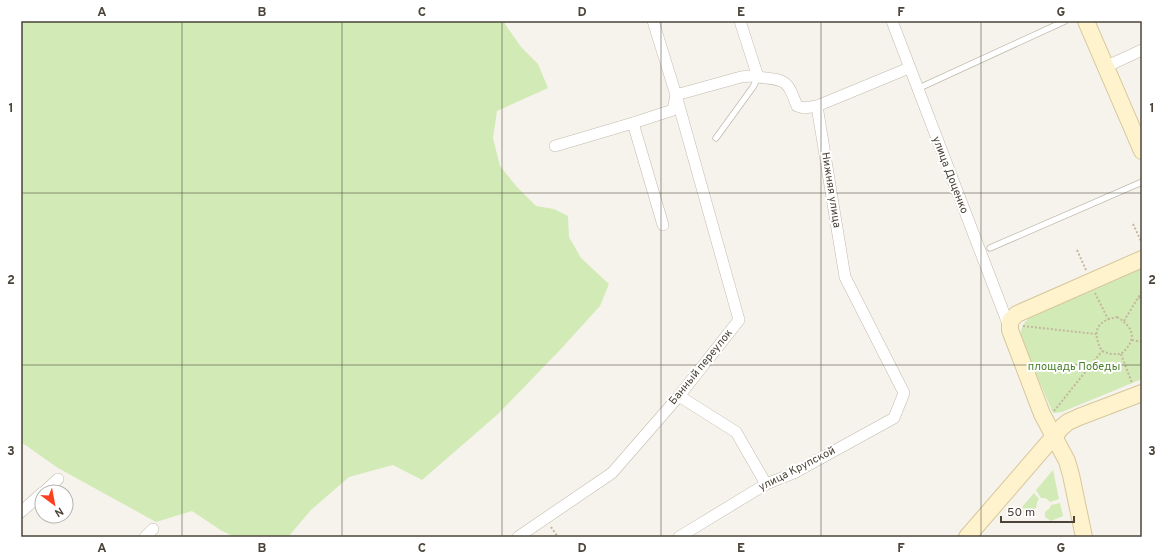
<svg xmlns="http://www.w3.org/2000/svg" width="1163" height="558" viewBox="0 0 1163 558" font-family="Overpass,sans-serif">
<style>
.green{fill:#d2eab5}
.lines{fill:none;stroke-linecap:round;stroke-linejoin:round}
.service-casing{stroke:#c2bbae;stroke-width:7}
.minor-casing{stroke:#c2bbae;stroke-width:12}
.secondary-casing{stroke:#d6c79b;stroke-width:18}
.path{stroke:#c4b79f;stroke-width:2;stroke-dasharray:2 2;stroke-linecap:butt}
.service{stroke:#fff;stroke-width:5.5}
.minor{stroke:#fff;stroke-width:11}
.secondary{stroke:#fff3cd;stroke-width:16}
.grid{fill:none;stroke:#4b4439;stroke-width:1;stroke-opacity:0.55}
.labels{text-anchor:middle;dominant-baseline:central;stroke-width:4;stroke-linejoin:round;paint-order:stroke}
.street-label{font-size:11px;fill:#4b4439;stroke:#fff}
.park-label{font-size:11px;fill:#4a7f2a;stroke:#fff}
.neatline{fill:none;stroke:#4b4439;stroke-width:1.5}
.grid-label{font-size:13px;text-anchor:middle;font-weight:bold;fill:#4b4439}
</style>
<rect width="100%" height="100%" fill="#f6f3ec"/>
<g class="green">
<polygon points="21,21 505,21 505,24 521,47 538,64 548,88 497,111 493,138 500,166 517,187 536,206 554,209 568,216 569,237 581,258 609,284 600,306 559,351 498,414 422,480 393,465 349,477 311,510 288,537 235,537 222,531 192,511 156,522 58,468 21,442"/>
<path d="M1141 267H1142V379L1062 412 1053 413 1021 339C1020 327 1023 322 1033 316Z"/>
<path d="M1053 470 1059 499 1050 502C1047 498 1045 498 1041 498L1036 490Z"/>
<polygon points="1034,493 1039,499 1037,502 1036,508 1027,512 1022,507"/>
<polygon points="1060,503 1063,516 1051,521 1045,517 1045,512 1050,508 1051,505"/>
</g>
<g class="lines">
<defs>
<g id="service">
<polyline points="917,89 1065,21"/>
<polyline points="716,138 753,87 758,77"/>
<polyline points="990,248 1142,182"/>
</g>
<g id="minor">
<polyline points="892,21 1010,329"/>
<polyline points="1105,67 1142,50"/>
<polyline points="817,106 909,68"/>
<polyline points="633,123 663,225"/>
<polyline points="555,146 633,123 673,110 676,95 741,77 750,76 758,77"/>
<polyline points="679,396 736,432 766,484"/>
<polyline points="44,492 58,479"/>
<polyline points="21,512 42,493"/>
<polyline points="145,537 153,529"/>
<polyline points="518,537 612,473 679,396 739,320 676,95 653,21"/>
<path d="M679 537 766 484 794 473 894 418 904 393 845 277 817 106 804 108 797 106C787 80 787 80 758 77L740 21"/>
</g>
<g id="secondary">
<polyline points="1086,21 1142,151"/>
<polyline points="967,537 1062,427 1068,422 1079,417 1142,393"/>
<polyline points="1084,537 1071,475 1067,461 1042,414 1010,330 1010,321 1017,314 1142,259"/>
</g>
</defs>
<use href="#service" class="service-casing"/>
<use href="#minor" class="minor-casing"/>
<use href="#secondary" class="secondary-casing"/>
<g class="path">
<polyline points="1133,224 1142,243"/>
<polyline points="1077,250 1086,270"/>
<polyline points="1095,293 1108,319"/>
<polyline points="1139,297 1142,302"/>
<path d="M1117 317C1135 328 1137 340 1121 354H1111L1102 351C1092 333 1095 321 1117 317Z"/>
<polyline points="1124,321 1142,291"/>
<polyline points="1023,326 1096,334"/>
<polyline points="1132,340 1142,342"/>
<polyline points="1121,354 1132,383"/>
<polyline points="1054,411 1102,351"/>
<polyline points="551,527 558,537"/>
</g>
<use href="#service" class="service"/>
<use href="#minor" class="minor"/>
<use href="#secondary" class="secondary"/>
</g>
<path class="grid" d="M182 21V537M342 21V537M502 21V537M661 21V537M821 21V537M981 21V537M21 193H1142M21 365H1142"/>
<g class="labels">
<g class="street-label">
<text transform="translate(950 175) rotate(69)">улица Доценко</text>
<text transform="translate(831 190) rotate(81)">Нижняя улица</text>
<text transform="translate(701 367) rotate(-51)">Банный переулок</text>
<text transform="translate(797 469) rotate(-27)">улица Крупской</text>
</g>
<g class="park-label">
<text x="1074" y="367">площадь Победы</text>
</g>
</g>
<rect width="1163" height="558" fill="none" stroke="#ffffff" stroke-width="44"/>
<g transform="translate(54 504) rotate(148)"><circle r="19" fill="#ffffff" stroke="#b7b4b0"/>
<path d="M0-3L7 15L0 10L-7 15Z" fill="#fc3f1d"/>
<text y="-6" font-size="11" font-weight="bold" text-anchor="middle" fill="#4b4439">N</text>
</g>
<path d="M1001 516v6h73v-6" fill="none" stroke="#4b4439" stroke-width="2"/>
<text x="1007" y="516" font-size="12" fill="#4b4439" stroke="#ffffff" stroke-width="3" paint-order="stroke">50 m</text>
<rect x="22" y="22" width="1119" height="514" class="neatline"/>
<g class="grid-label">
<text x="102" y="16">A</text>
<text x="262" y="16">B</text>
<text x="422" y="16">C</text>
<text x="582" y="16">D</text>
<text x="741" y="16">E</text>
<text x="901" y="16">F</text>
<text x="1061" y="16">G</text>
<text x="11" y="112">1</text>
<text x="1152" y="112">1</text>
<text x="11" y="284">2</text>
<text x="1152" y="284">2</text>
<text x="11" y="455">3</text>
<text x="1152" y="455">3</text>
<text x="102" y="552">A</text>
<text x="262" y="552">B</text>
<text x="422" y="552">C</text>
<text x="582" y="552">D</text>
<text x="741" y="552">E</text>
<text x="901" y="552">F</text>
<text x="1061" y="552">G</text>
</g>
</svg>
